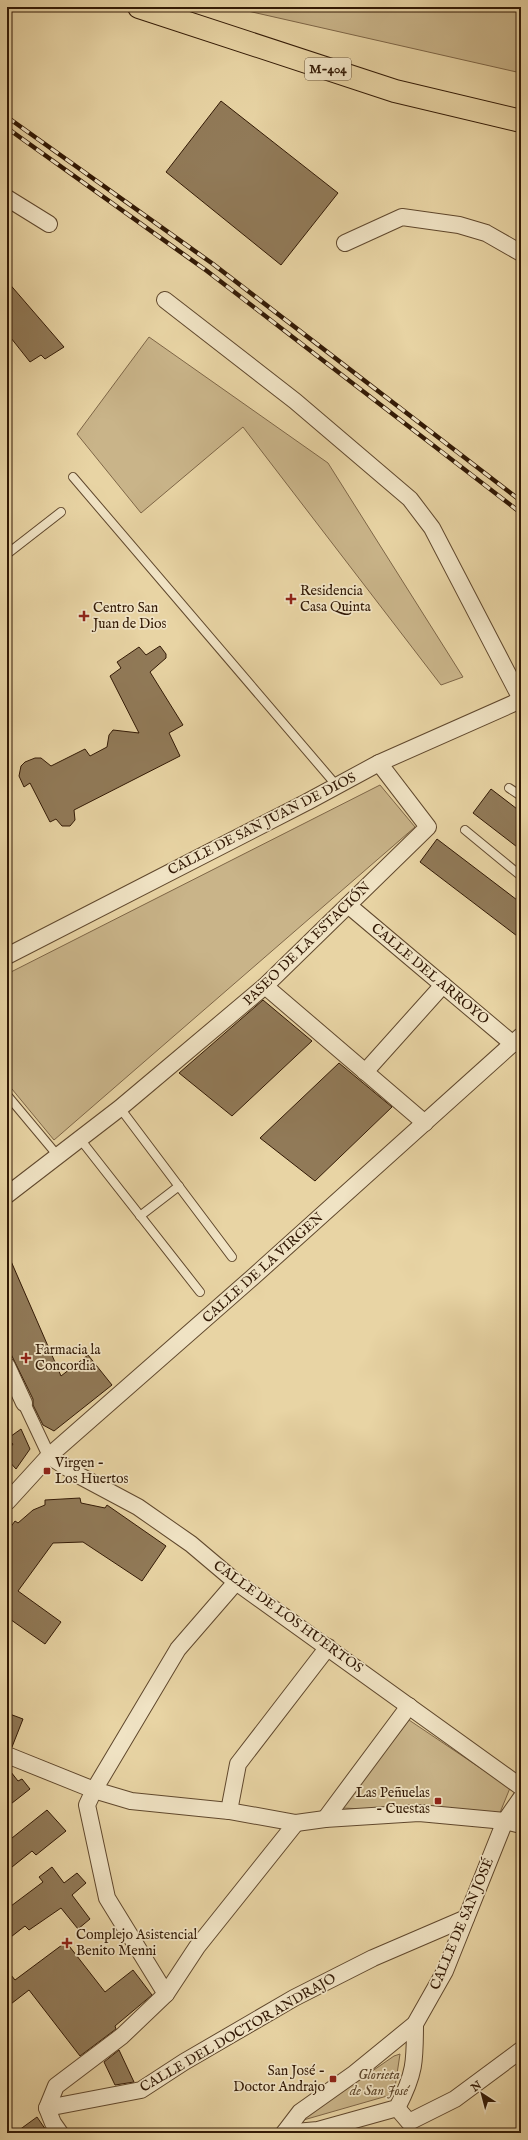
<svg xmlns="http://www.w3.org/2000/svg" width="528" height="2140" viewBox="0 0 528 2140" font-family="'IM FELL English',serif">
<style>
.green{fill:#c9b489;stroke:#7e6647}
.building{fill:#917a58;stroke:#321905}
.lines{fill:none;stroke-linecap:round;stroke-linejoin:round}
.service-casing{stroke:#60482d;stroke-width:10}
.pedestrian-casing{stroke:#60482d;stroke-width:14}
.minor-casing{stroke:#60482d;stroke-width:18}
.primary-casing{stroke:#321905;stroke-width:24}
.service{stroke:#f0e3c4;stroke-width:8}
.pedestrian{stroke:#f0e3c4;stroke-width:12}
.minor{stroke:#f0e3c4;stroke-width:16}
.primary{stroke:#e8d4a4;stroke-width:22}
.rail-casing{stroke:#321905;stroke-width:4.5}
.rail{stroke:#f0e3c4;stroke-width:3;stroke-dasharray:9;stroke-linecap:butt}
.poi-dot{fill:#8f2418;stroke:#f0e3c4;stroke-width:1.5}
.labels{text-anchor:middle;dominant-baseline:central;stroke-width:3.5;stroke-linejoin:round;paint-order:stroke}
.shield{fill:#f0e3c4;stroke:#6b563e;stroke-width:1}
.shield-label{font-size:13px;font-weight:bold;fill:#321905}
.poi-label{font-size:14px;fill:#321905;stroke:#f0e3c4;text-anchor:start}
.street-label{font-size:14px;fill:#321905;stroke:#f0e3c4}
.park-label{font-size:14px;font-style:italic;fill:#5f482d;stroke:#f0e3c4}
</style>
<rect width="100%" height="100%" fill="#e8d4a4"/>
<filter id="stains"><feTurbulence type="fractalNoise" baseFrequency=".005" numOctaves="4"/><feColorMatrix values="0 0 0 0 .2 0 0 0 0 .09 0 0 0 0 .02 0 0 0 .5 -.17"/></filter>
<radialGradient id="worn" r=".72"><stop offset=".6" stop-color="#630" stop-opacity="0"/><stop offset="1" stop-color="#630" stop-opacity=".3"/></radialGradient>
<g class="green">
<polygon points="230,7 521,7 521,73"/>
<polygon points="149,337 328,463 463,677 441,685 243,427 141,513 77,434"/>
<polygon points="380,785 415,827 54,1140 7,1083 7,974"/>
<polygon points="409,1720 510,1788 499,1815 342,1808"/>
<polygon points="400,2054 394,2094 300,2121 394,2056"/>
</g>
<g class="building">
<polygon points="221,101 338,193 281,265 166,172"/>
<polygon points="7,281 64,347 45,359 41,355 30,362 7,333"/>
<polygon points="160,646 166,654 166,658 150,672 183,725 169,733 180,756 74,810 75,820 70,826 62,826 56,819 50,822 30,783 24,787 19,776 21,766 25,762 35,758 41,758 51,766 85,749 90,756 107,747 109,735 113,730 139,733 110,676 121,668 117,662 139,647 146,655"/>
<polygon points="491,789 521,812 521,850 473,813"/>
<polygon points="437,839 521,903 521,939 420,862"/>
<polygon points="263,1000 312,1041 232,1116 179,1073"/>
<polygon points="339,1063 392,1107 315,1181 260,1138"/>
<polygon points="7,1252 61,1376 88,1355 112,1385 54,1431 43,1425 33,1405 33,1399 7,1346"/>
<polygon points="21,1429 30,1449 16,1469 7,1459 7,1452 13,1444 7,1439"/>
<polygon points="80,1498 81,1503 105,1508 107,1505 166,1546 142,1581 83,1542 53,1543 18,1591 61,1622 45,1644 7,1617 7,1532 15,1521 18,1523 33,1510 45,1505 45,1500"/>
<polygon points="7,1713 23,1719 12,1747 7,1746"/>
<polygon points="7,1767 18,1781 22,1779 30,1789 7,1807"/>
<polygon points="47,1810 66,1831 36,1855 32,1851 7,1871 7,1842"/>
<polygon points="52,1867 64,1883 77,1873 86,1883 72,1895 90,1919 78,1929 61,1908 29,1930 25,1926 7,1940 7,1909 43,1882 39,1877"/>
<polygon points="66,1942 105,1992 133,1970 152,1995 115,2026 116,2029 80,2056 29,1990 7,2007 7,1970 15,1980"/>
<polygon points="119,2050 134,2082 115,2085 104,2062"/>
<polygon points="37,2117 48,2133 15,2133"/>
</g>
<g class="lines">
<defs>
<g id="service">
<polyline points="73,477 337,786"/>
<polyline points="7,554 61,512"/>
<polyline points="509,788 521,796"/>
<polyline points="465,830 521,876"/>
<polyline points="7,1095 58,1156"/>
<polyline points="120,1108 232,1257"/>
<polyline points="80,1139 200,1292"/>
<polyline points="140,1216 179,1186"/>
</g>
<polyline id="pedestrian" points="24,1403 49,1456"/>
<g id="minor">
<polyline points="7,198 49,224"/>
<polyline points="345,243 402,217 459,225 486,233 521,253"/>
<polyline points="165,300 295,401 410,499 432,528 521,699"/>
<polyline points="348,905 513,1044"/>
<polyline points="7,956 307,802 379,763 521,700"/>
<polyline points="265,986 425,1123"/>
<polyline points="365,1072 443,985"/>
<polyline points="7,1195 120,1108 265,986 428,827 379,763"/>
<polyline points="7,1366 24,1403"/>
<polyline points="49,1456 80,1476 138,1507 191,1544 236,1582 521,1787"/>
<polyline points="7,1502 49,1456 253,1277 521,1036"/>
<polyline points="7,1755 94,1790 131,1801 229,1811 296,1823 325,1819 419,1813 505,1821 521,1825"/>
<polyline points="229,1811 238,1764 328,1647"/>
<polyline points="325,1819 409,1706"/>
<polyline points="166,1994 107,1898 87,1805 94,1790 178,1649 236,1582"/>
<polyline points="47,2108 141,2090 184,2062 294,1998 373,1958 466,1918"/>
<polyline points="397,2108 409,2122 455,2099 521,2050"/>
<polyline points="60,2133 53,2123 47,2108 56,2086 122,2036 166,1994 197,1947 296,1823"/>
<polyline points="284,2133 300,2112 355,2073 415,2024 445,1971 505,1821 521,1798"/>
<path d="M284 2133 318 2130 397 2108C415 2074 415 2061 415 2024"/>
</g>
<polyline id="primary" points="139,7 395,91 521,121"/>
</defs>
<use href="#service" class="service-casing"/>
<use href="#pedestrian" class="pedestrian-casing"/>
<use href="#minor" class="minor-casing"/>
<use href="#primary" class="primary-casing"/>
<use href="#service" class="service"/>
<use href="#pedestrian" class="pedestrian"/>
<use href="#minor" class="minor"/>
<use href="#primary" class="primary"/>
<defs>
<g id="rail">
<polyline points="7,117 213,264 521,501"/>
<polyline points="7,128 207,271 521,513"/>
</g>
</defs>
<use href="#rail" class="rail-casing"/>
<use href="#rail" class="rail"/>
</g>
<g class="poi-dot">
<path d="M289 593h4v4h4v4h-4v4h-4v-4h-4v-4h4z"/>
<path d="M82 610h4v4h4v4h-4v4h-4v-4h-4v-4h4z"/>
<path d="M24 1352h4v4h4v4h-4v4h-4v-4h-4v-4h4z"/>
<rect x="43" y="1467" width="8" height="8" rx="2"/>
<rect x="434" y="1797" width="8" height="8" rx="2"/>
<path d="M65 1937h4v4h4v4h-4v4h-4v-4h-4v-4h4z"/>
<rect x="329" y="2075" width="8" height="8" rx="2"/>
</g>
<g class="labels">
<rect class="shield" x="305" y="58" width="46" height="22" rx="3"/>
<g class="shield-label">
<text x="328" y="69">M-404</text>
</g>
<g class="poi-label">
<text x="300" y="591">Residencia<tspan x="300" dy="16">Casa Quinta</tspan></text>
<text x="93" y="608">Centro San<tspan x="93" dy="16">Juan de Dios</tspan></text>
<text x="35" y="1350">Farmacia la<tspan x="35" dy="16">Concordia</tspan></text>
<text x="55" y="1463">Virgen -<tspan x="55" dy="16">Los Huertos</tspan></text>
<text x="430" y="1793" text-anchor="end">Las Peñuelas<tspan x="430" dy="16">- Cuestas</tspan></text>
<text x="76" y="1935">Complejo Asistencial<tspan x="76" dy="16">Benito Menni</tspan></text>
<text x="325" y="2071" text-anchor="end">San José -<tspan x="325" dy="16">Doctor Andrajo</tspan></text>
</g>
<g class="street-label">
<text transform="translate(262 824) rotate(-27)">CALLE DE SAN JUAN DE DIOS</text>
<text transform="translate(307 944) rotate(-44)">PASEO DE LA ESTACIÓN</text>
<text transform="translate(430 974) rotate(40)">CALLE DEL ARROYO</text>
<text transform="translate(263 1268) rotate(-42)">CALLE DE LA VIRGEN</text>
<text transform="translate(288 1617) rotate(36)">CALLE DE LOS HUERTOS</text>
<text transform="translate(462 1924) rotate(-67)">CALLE DE SAN JOSÉ</text>
<text transform="translate(238 2033) rotate(-30)">CALLE DEL DOCTOR ANDRAJO</text>
</g>
<g class="park-label">
<text x="379" y="2075">Glorieta<tspan x="379" dy="16">de San José</tspan></text>
</g>
</g>
<rect width="528" height="2140" fill="none" stroke="#e8d4a4" stroke-width="24"/>
<rect x="8" y="8" width="512" height="2124" fill="none" stroke="#321905" stroke-width="2"/>
<rect x="12" y="12" width="504" height="2116" fill="none" stroke="#321905"/>
<g transform="translate(482 2094) rotate(324)" stroke="#f0e3c4" stroke-width="3" paint-order="stroke">
<path d="M0-3L7 15L0 10L-7 15Z" fill="#321905"/>
<text y="-6" font-size="11" font-weight="bold" text-anchor="middle" fill="#321905">N</text>
</g>
<rect width="100%" height="100%" filter="url(#stains)"/>
<rect width="100%" height="100%" fill="url(#worn)"/>
</svg>
